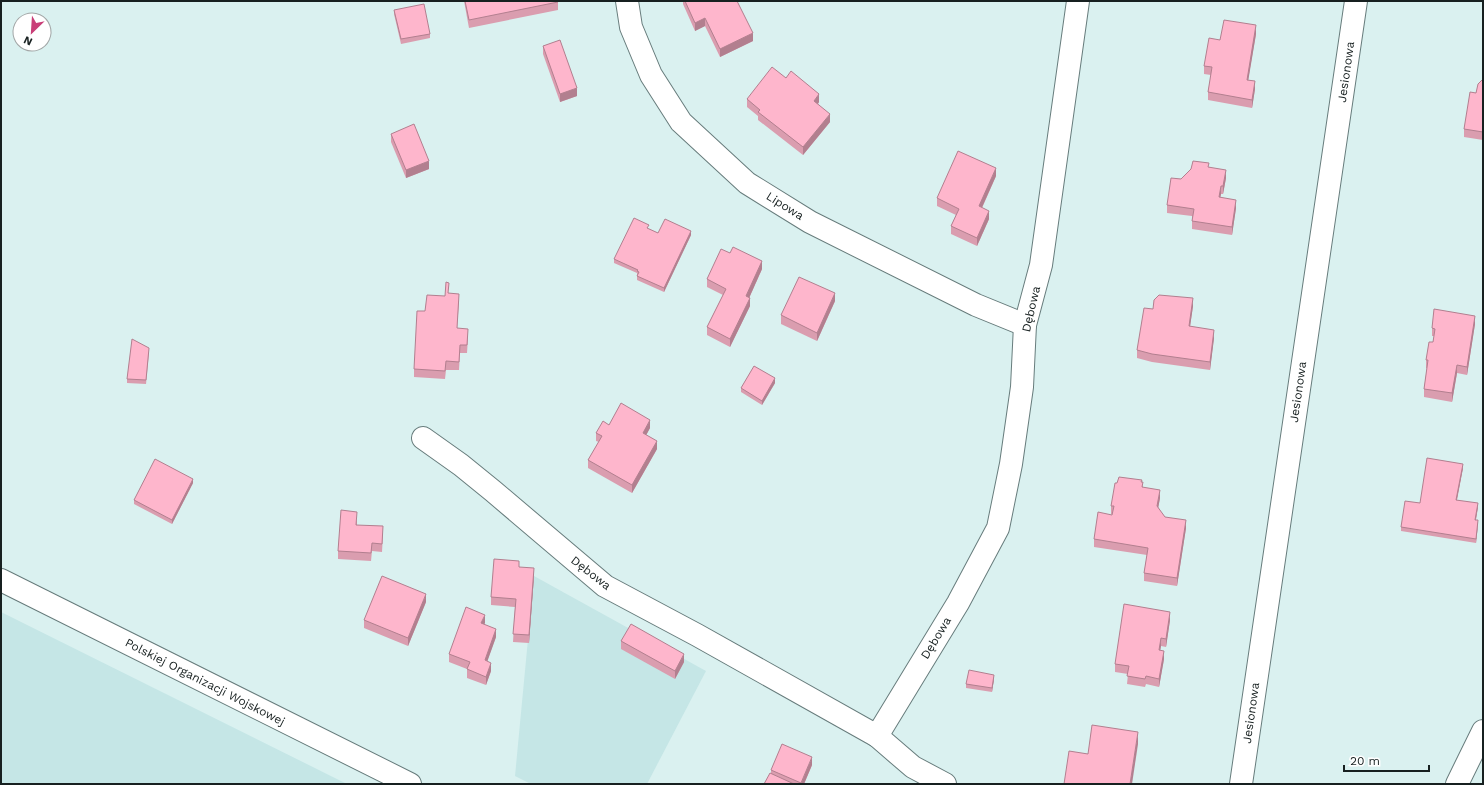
<svg xmlns="http://www.w3.org/2000/svg" width="1484" height="785" viewBox="0 0 1484 785" font-family="'Work Sans',sans-serif">
<style>
.built{fill:#c5e6e6}
.lines{fill:none;stroke-linecap:round;stroke-linejoin:round}
.minor-casing{stroke:#677c7c;stroke-width:24}
.secondary-casing{stroke:#677c7c;stroke-width:24}
.minor{stroke:#fff;stroke-width:22}
.secondary{stroke:#fff;stroke-width:22}
.wall{fill:#da9daf}
.shaded-wall{fill:#b27f8f}
.building{fill:#feb6cc;stroke:#b27f8f}
.labels{text-anchor:middle;dominant-baseline:central;stroke-width:3;stroke-linejoin:round;paint-order:stroke}
.street-label{font-size:12px;fill:#172020;stroke:#fff}
</style>
<rect width="100%" height="100%" fill="#daf1f0"/>
<g class="built">
<polygon points="534,576 706,671 647,784 531,784 515,776"/>
<polygon points="1,612 347,784 1,784"/>
</g>
<g class="lines">
<defs>
<g id="minor">
<polyline points="627,1 631,27 651,75 681,122 747,183 810,222 976,305 1025,325"/>
<polyline points="423,438 461,465 493,491 605,586 697,635 877,736 958,603 998,528 1011,464 1022,387 1025,325 1041,265 1078,1"/>
<polyline points="877,736 913,767 945,784"/>
<polyline points="1241,784 1356,1"/>
<polyline points="1457,784 1483,731"/>
</g>
<polyline id="secondary" points="1,580 410,784"/>
</defs>
<use href="#minor" class="minor-casing"/>
<use href="#secondary" class="secondary-casing"/>
<use href="#minor" class="minor"/>
<use href="#secondary" class="secondary"/>
</g>
<g class="wall">
<polygon points="464,1 558,1 558,10 469,28"/>
<polygon points="683,1 737,1 753,41 720,57 705,26 695,31 683,4"/>
<polygon points="394,10 430,34 430,38 401,44 394,14"/>
<polygon points="1256,34 1248,80 1255,89 1252,108 1208,100 1208,92 1211,75 1204,74 1204,66 1220,40"/>
<polygon points="543,46 577,96 560,102 543,54"/>
<polygon points="786,78 819,102 818,104 830,122 803,155 758,120 758,116 747,107 747,99"/>
<polygon points="1483,79 1483,140 1464,137 1464,129 1476,93"/>
<polygon points="391,134 429,169 406,178 391,142"/>
<polygon points="1209,167 1226,178 1223,194 1221,194 1220,197 1236,208 1232,235 1192,229 1192,216 1167,213 1167,205 1181,179"/>
<polygon points="996,176 982,208 989,219 977,246 951,234 951,226 956,215 937,206 937,198"/>
<polygon points="649,229 658,233 691,235 664,292 637,280 637,273 614,263 614,259"/>
<polygon points="762,269 749,298 750,306 730,347 707,335 707,327 723,295 707,287 707,279"/>
<polygon points="448,293 459,302 457,328 468,337 467,353 460,353 459,370 446,370 445,379 414,377 414,369 445,296"/>
<polygon points="835,301 817,341 781,324 781,315"/>
<polygon points="1193,306 1190,326 1214,338 1210,370 1152,362 1137,358 1137,350 1153,309"/>
<polygon points="1475,324 1467,375 1457,373 1452,402 1424,397 1424,389 1427,368 1426,368 1426,360 1433,342 1434,336 1432,336 1432,328"/>
<polygon points="149,352 146,384 127,383 127,379"/>
<polygon points="775,383 762,405 741,392 741,388"/>
<polygon points="609,425 650,428 646,435 657,449 632,493 588,468 588,460 599,442 596,441 596,433"/>
<polygon points="1463,468 1457,500 1478,507 1476,520 1478,524 1476,543 1401,531 1401,527 1420,503"/>
<polygon points="1142,482 1143,488 1160,498 1158,508 1165,517 1186,528 1177,586 1144,581 1144,573 1147,555 1094,547 1094,539 1112,515 1112,514 1111,514 1111,506 1117,483"/>
<polygon points="193,483 172,524 134,504 134,500"/>
<polygon points="357,520 357,525 383,534 382,552 372,551 371,561 338,559 338,551"/>
<polygon points="519,567 534,576 529,643 513,642 515,607 491,605 491,597"/>
<polygon points="426,602 408,646 364,628 364,620"/>
<polygon points="1170,620 1166,647 1161,646 1160,650 1164,659 1159,687 1146,684 1145,687 1127,684 1128,674 1115,672 1115,664"/>
<polygon points="485,623 484,624 496,637 487,661 491,671 486,685 467,678 467,669 449,662 449,654"/>
<polygon points="621,641 684,662 675,679 621,649"/>
<polygon points="994,679 992,692 966,688 966,684"/>
<polygon points="812,765 804,784 764,784 771,774 771,770"/>
</g>
<g class="shaded-wall">
<polygon points="705,18 705,26 695,31 695,23"/>
<polygon points="1256,25 1256,34 1247,88 1247,80"/>
<polygon points="753,33 753,41 720,57 720,49"/>
<polygon points="1255,81 1255,89 1252,108 1252,100"/>
<polygon points="577,88 577,96 560,102 560,94"/>
<polygon points="819,94 819,102 814,109 814,101"/>
<polygon points="830,114 830,122 803,155 803,147"/>
<polygon points="429,161 429,169 406,178 406,170"/>
<polygon points="996,168 996,176 979,214 979,206"/>
<polygon points="1226,170 1226,178 1223,194 1223,186"/>
<polygon points="1221,186 1221,194 1219,205 1219,197"/>
<polygon points="1236,200 1236,208 1232,235 1232,227"/>
<polygon points="989,211 989,219 977,246 977,238"/>
<polygon points="691,231 691,235 664,292 664,288"/>
<polygon points="762,261 762,269 746,305 746,296"/>
<polygon points="835,293 835,301 817,341 817,333"/>
<polygon points="750,298 750,306 730,347 730,339"/>
<polygon points="1193,298 1193,306 1189,334 1189,326"/>
<polygon points="1475,316 1475,324 1467,375 1467,367"/>
<polygon points="1214,330 1214,338 1210,370 1210,362"/>
<polygon points="1457,365 1457,373 1452,402 1452,393"/>
<polygon points="775,378 775,383 762,405 762,401"/>
<polygon points="650,420 650,428 643,441 643,433"/>
<polygon points="657,441 657,449 632,493 632,485"/>
<polygon points="1463,464 1463,468 1456,504 1456,500"/>
<polygon points="193,479 193,483 172,524 172,520"/>
<polygon points="1160,490 1160,498 1157,514 1157,506"/>
<polygon points="1478,503 1478,507 1475,524 1475,520"/>
<polygon points="1186,520 1186,528 1177,586 1177,578"/>
<polygon points="1478,520 1478,524 1476,543 1476,539"/>
<polygon points="534,568 534,576 529,643 529,635"/>
<polygon points="426,594 426,602 408,646 408,638"/>
<polygon points="1170,612 1170,620 1166,647 1166,639"/>
<polygon points="485,615 485,623 481,631 481,623"/>
<polygon points="496,629 496,637 485,668 485,660"/>
<polygon points="1161,638 1161,646 1159,658 1159,650"/>
<polygon points="1164,651 1164,659 1159,687 1159,679"/>
<polygon points="684,654 684,662 675,679 675,671"/>
<polygon points="491,663 491,671 486,685 486,677"/>
<polygon points="994,675 994,679 992,692 992,688"/>
<polygon points="1138,732 1138,744 1132,784 1130,784"/>
<polygon points="812,757 812,765 804,784 801,784"/>
</g>
<g class="building">
<polygon points="465,1 558,1 558,2 469,20"/>
<polygon points="685,1 737,1 753,33 720,49 705,18 695,23"/>
<polygon points="424,4 430,34 401,39 394,10"/>
<polygon points="1224,20 1256,25 1247,80 1255,81 1252,100 1208,92 1212,67 1204,66 1209,38 1220,40"/>
<polygon points="560,40 577,88 560,94 543,46"/>
<polygon points="772,67 786,78 791,71 819,94 814,101 830,114 803,147 758,112 760,110 747,99"/>
<polygon points="1483,79 1483,132 1464,129 1470,92 1476,93 1478,84"/>
<polygon points="414,124 429,161 406,170 391,134"/>
<polygon points="958,151 996,168 979,206 989,211 977,238 951,226 959,209 937,198"/>
<polygon points="1193,161 1209,163 1208,167 1226,170 1223,186 1221,186 1219,197 1236,200 1232,227 1192,221 1194,209 1167,205 1171,178 1181,179 1191,169"/>
<polygon points="634,218 649,225 647,228 658,233 665,219 691,231 664,288 637,276 639,272 637,271 638,270 614,259"/>
<polygon points="733,247 762,261 746,296 750,298 730,339 707,327 726,289 707,279 721,249 730,253"/>
<polygon points="799,277 835,293 817,333 781,315"/>
<polygon points="446,282 449,283 448,293 459,294 457,328 468,329 467,345 460,345 459,362 446,361 445,371 414,369 417,311 425,311 427,295 445,296"/>
<polygon points="1159,295 1193,298 1189,326 1214,330 1210,362 1152,354 1137,350 1144,308 1153,309 1154,300"/>
<polygon points="1434,309 1475,316 1467,367 1457,365 1452,393 1424,389 1428,360 1426,360 1429,342 1433,342 1435,329 1432,328"/>
<polygon points="132,339 149,348 146,380 127,379"/>
<polygon points="754,366 775,378 762,401 741,388"/>
<polygon points="621,403 650,420 643,433 657,441 632,485 588,460 602,436 596,433 603,421 609,425"/>
<polygon points="1427,458 1463,464 1456,500 1478,503 1475,520 1478,520 1476,539 1401,527 1405,501 1420,503"/>
<polygon points="155,459 193,479 172,520 134,500"/>
<polygon points="1119,477 1142,480 1141,482 1143,482 1142,487 1160,490 1157,506 1165,517 1186,520 1177,578 1144,573 1148,548 1094,539 1098,512 1112,515 1114,506 1111,506 1115,483 1117,483"/>
<polygon points="341,510 357,512 356,525 383,526 382,544 372,543 371,553 338,551"/>
<polygon points="494,559 519,561 519,567 534,568 529,635 513,634 516,599 491,597"/>
<polygon points="382,576 426,594 408,638 364,620"/>
<polygon points="1124,604 1170,612 1166,639 1161,638 1159,650 1164,651 1159,679 1146,676 1145,679 1127,676 1129,666 1115,664"/>
<polygon points="466,607 485,615 481,623 496,629 485,660 491,663 486,677 467,669 470,662 449,654"/>
<polygon points="631,624 684,654 675,671 621,641"/>
<polygon points="969,670 994,675 992,688 966,684"/>
<polygon points="1092,725 1138,732 1130,784 1064,784 1069,751 1088,754"/>
<polygon points="782,744 812,757 801,783 771,770"/>
<polygon points="770,773 794,784 764,784"/>
</g>
<g class="labels">
<g class="street-label">
<text transform="translate(1346 72) rotate(-82)">Jesionowa</text>
<text transform="translate(785 206) rotate(32)">Lipowa</text>
<text transform="translate(1031 309) rotate(-77)">Dębowa</text>
<text transform="translate(1298 392) rotate(-82)">Jesionowa</text>
<text transform="translate(591 573) rotate(38)">Dębowa</text>
<text transform="translate(936 638) rotate(-59)">Dębowa</text>
<text transform="translate(205 682) rotate(27)">Polskiej Organizacji Wojskowej</text>
<text transform="translate(1251 713) rotate(-82)">Jesionowa</text>
</g>
</g>
<rect width="1484" height="785" fill="none" stroke="#172020" stroke-width="4"/>
<g transform="translate(32 32) rotate(205)"><circle r="19" fill="#ffffff" stroke="#a2a6a6"/>
<path d="M0-3L7 15L0 10L-7 15Z" fill="#c93f78"/>
<text y="-6" font-size="11" font-weight="bold" text-anchor="middle" fill="#172020">N</text>
</g>
<path d="M1344 765v6h85v-6" fill="none" stroke="#172020" stroke-width="2"/>
<text x="1350" y="765" font-size="12" fill="#172020" stroke="#ffffff" stroke-width="3" paint-order="stroke">20 m</text>
</svg>
